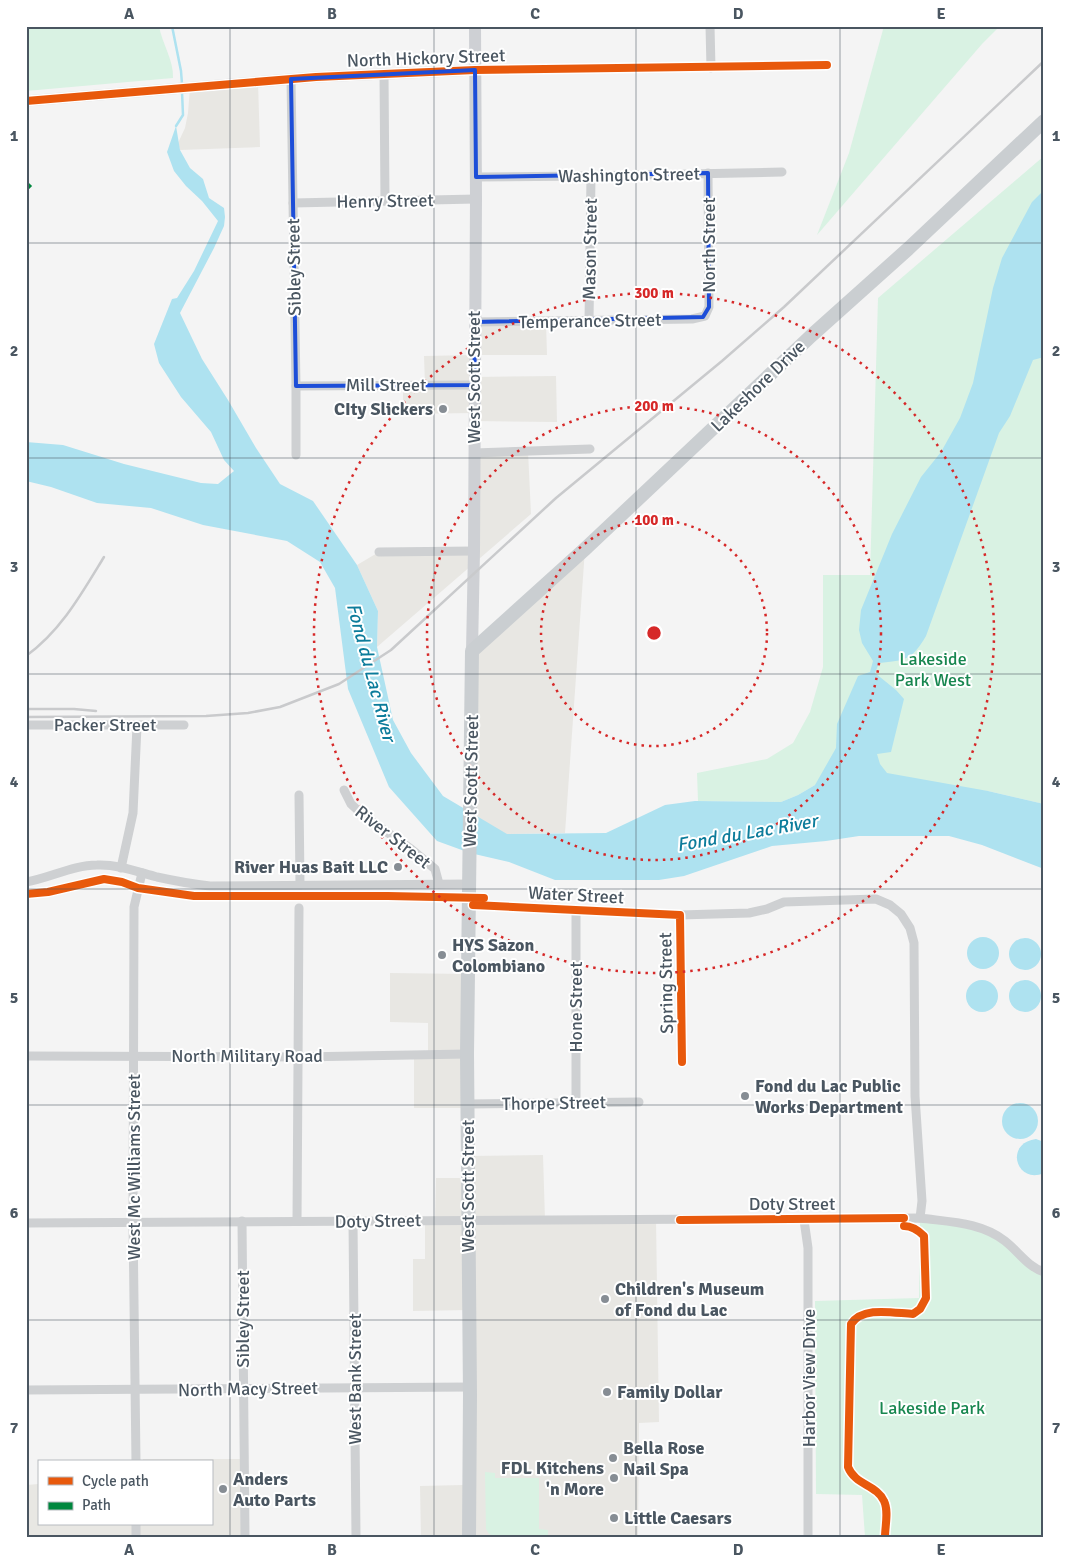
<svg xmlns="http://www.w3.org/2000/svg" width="1070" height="1563" viewBox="0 0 1070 1563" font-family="Signika,sans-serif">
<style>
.commercial{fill:#e8e7e3}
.green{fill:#d9f2e3}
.water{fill:#aee2f0}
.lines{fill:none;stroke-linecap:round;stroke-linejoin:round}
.stream{stroke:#aee2f0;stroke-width:2.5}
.minor{stroke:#ced0d2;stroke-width:9}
.tertiary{stroke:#ced0d2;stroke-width:11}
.secondary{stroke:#ced0d4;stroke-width:12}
.primary{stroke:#caced1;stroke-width:14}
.rail{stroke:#c9cacc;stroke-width:2.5}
.quiet{stroke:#00873e;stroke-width:6;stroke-dasharray:12 6;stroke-linecap:butt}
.cycleway-casing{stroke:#fff;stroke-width:11}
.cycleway{stroke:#e8590c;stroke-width:8}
.marked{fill:none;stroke:#1d4ed8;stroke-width:4;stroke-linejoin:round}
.grid{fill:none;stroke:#4a5661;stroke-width:1;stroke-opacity:0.55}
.ring{fill:none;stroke:#d62828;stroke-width:2.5;stroke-dasharray:2.5 5}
.poi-dot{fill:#868d94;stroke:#fff;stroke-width:2}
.labels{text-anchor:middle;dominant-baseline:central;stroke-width:4;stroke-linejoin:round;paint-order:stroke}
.street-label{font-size:18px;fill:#4a5661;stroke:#fff}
.poi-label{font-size:18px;font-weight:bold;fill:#4a5661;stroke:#fff;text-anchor:start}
.park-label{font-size:18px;fill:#17864f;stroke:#fff}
.water-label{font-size:19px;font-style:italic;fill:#0c7c9b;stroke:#fff}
.centre{fill:#d62828;stroke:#fff;stroke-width:2.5}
.ring-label{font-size:15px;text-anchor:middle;font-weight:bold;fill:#d62828;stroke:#fff;stroke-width:4;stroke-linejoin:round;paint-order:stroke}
.neatline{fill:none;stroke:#4a5661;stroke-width:2}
.grid-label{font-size:16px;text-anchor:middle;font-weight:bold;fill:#4a5661}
</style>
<rect width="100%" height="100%" fill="#f4f4f4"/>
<g class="commercial">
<polygon points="258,82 260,147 180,150 178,143 185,128 188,113 190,88"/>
<polygon points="474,322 546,322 547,355 474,355 475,377 556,376 557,422 474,421 474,413 403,414 403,385 425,385 424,356 474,355"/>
<polygon points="528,451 531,514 377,647 378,611 357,565 379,552 474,551 474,453"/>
<polygon points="585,549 565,833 506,834 470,814 472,651"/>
<polygon points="390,973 469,974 468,1108 414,1108 414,1055 428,1054 428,1023 390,1022"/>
<polygon points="543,1155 545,1220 656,1219 659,1422 639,1423 638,1537 421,1537 420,1486 463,1485 469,1310 413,1311 413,1259 425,1259 425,1220 435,1220 436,1178 459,1178 468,1180 468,1156"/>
<polygon points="143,1459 240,1459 241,1537 26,1537 26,1485 39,1484 39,1524 211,1524 211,1462 143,1462"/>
</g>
<g class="green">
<path d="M26 26H159C162 43 174 61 173 78L26 91Z"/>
<polygon points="884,26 1000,26 982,44 817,235 849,153"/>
<polygon points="1044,156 1044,804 988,791 815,785 798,795 781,802 698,801 697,773 767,759 793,743 810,712 823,667 823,575 870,575 878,298"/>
<polygon points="920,1218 978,1227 1044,1272 1044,1537 865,1537 862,1495 816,1494 815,1301 919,1298"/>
<polygon points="485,1472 495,1473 495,1478 539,1478 539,1529 548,1530 548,1536 494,1536 489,1534 486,1529"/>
</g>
<g class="water">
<path d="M176 126 180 150 190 168 203 179 209 198 224 208 225 217 224 226 214 248 180 313 202 359 228 400 256 448 280 484 313 501 357 565 378 611 377 647 393 720 411 753 443 796 507 834 606 833 665 805 695 801 781 802 798 795 815 785 836 748 837 724 858 676 870 672 873 661 862 643 859 630 861 610 892 534 921 477 941 452 960 418 973 383 993 288 1002 258 1032 202 1044 190V357L1033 360 1010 416 999 433 926 636C911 661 906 660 879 663L875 673 896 690 904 699 891 752 877 754 880 764 887 773 988 791 1044 804V869L982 845 949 836H859L826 841 772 846 684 876 659 880H555L509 862 470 853 437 841 389 787 348 689 335 588 320 562 287 541 203 525 151 508 97 503 51 487 26 481V442L63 445 124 464 201 483 218 484 234 471 224 460 211 432 181 397 159 363 154 344 172 299 177 298 194 271 218 221 202 201 186 186 174 171 167 152Z"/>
<circle cx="983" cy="953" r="16"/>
<circle cx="1025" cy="954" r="16"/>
<circle cx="1025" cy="996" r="16"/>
<circle cx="982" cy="996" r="16"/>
<circle cx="1020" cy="1121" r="18"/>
<path d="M1036 1139 1044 1142V1173C1016 1185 1004 1143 1036 1139Z"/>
</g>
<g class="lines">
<g class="stream">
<polyline points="172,26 181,71 182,84"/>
<polyline points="176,126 183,115 182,92"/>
</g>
<g class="minor">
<polyline points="710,26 711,68"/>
<polyline points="475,70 827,65"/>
<polyline points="384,74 385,201"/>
<polyline points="291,79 296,386 296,455"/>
<polyline points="476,177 591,176 782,172"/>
<polyline points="293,203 476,199"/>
<polyline points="474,322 692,319 705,316 709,307 708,173"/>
<polyline points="589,322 591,176"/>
<polyline points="296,386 475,385"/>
<polyline points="474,453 590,449"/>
<polyline points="379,552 474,551"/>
<polyline points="26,725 184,725"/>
<polyline points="344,790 351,804 364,816 411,849 435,869 439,884"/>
<polyline points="299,795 300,885"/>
<polyline points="121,868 133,813 137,726"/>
<path d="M26 882C50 878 73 865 97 865 117 864 138 872 157 877 175 881 192 884 210 886L470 884"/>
<polyline points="470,905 680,915 749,913 767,909 784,902 876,899 890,905 901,914 910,928 914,943 915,1096 922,1201 920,1218"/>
<polyline points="680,915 682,1050"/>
<polyline points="26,1056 300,1057 467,1054"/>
<polyline points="576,1102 576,911"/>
<polyline points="468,1104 639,1102"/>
<polyline points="804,1220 808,1248 808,1537"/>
<polyline points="242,1221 245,1537"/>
<polyline points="297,1221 299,908"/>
<polyline points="353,1221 356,1537"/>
<path d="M26 1223 920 1218C949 1222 981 1222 1005 1241 1018 1251 1028 1267 1044 1272"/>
<polyline points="26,1390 470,1387"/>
<polyline points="136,1462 133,1222 134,907 142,873"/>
<polyline points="136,1537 136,1524"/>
</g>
<polyline class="tertiary" points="26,101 316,77 475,70"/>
<polyline class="secondary" points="472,651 474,551 476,199 475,26"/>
<polyline class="primary" points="469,1537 470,1395 467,1054 472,651 585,549 812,335 908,249 1044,121"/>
<g class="rail">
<path d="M26 656C61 631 82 593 104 557"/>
<polyline points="26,709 74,709 96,711"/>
<polyline points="26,717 206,716 248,713 280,707 339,684 391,650 556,498 722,361 784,307 1044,61"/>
</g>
<polyline class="quiet" points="26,188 30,184"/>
<defs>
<g id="cycleway">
<polyline points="26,101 316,77 384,74 475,70 827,65"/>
<polyline points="26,894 48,892 104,879 122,882 138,888 194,896 388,896 484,898"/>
<polyline points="473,905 680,915 682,1062"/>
<polyline points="680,1220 904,1218"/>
<path d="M885 1537C885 1526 889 1511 884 1501 877 1485 855 1485 848 1467L851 1324C863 1306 893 1313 913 1314L920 1309 926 1298 924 1236C919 1231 912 1226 904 1226"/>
</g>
</defs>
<use href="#cycleway" class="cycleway-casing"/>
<use href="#cycleway" class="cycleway"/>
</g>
<path class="marked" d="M475 70 476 177 708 173 709 307 703 317 474 322 475 385 296 386 291 79Z"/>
<path class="grid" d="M230 26V1537M434 26V1537M636 26V1537M840 26V1537M26 243H1044M26 458H1044M26 674H1044M26 889H1044M26 1105H1044M26 1320H1044"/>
<g class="ring">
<circle cx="654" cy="633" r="113"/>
<circle cx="654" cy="633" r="227"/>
<circle cx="654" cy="633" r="340"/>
</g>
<g class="poi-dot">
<circle cx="443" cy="409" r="5"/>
<circle cx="398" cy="867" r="5"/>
<circle cx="442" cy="955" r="5"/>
<circle cx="745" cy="1096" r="5"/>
<circle cx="605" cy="1299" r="5"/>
<circle cx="607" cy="1392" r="5"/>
<circle cx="613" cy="1458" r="5"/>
<circle cx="614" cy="1478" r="5"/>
<circle cx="223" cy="1489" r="5"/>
<circle cx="614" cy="1518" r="5"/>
</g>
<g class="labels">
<g class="street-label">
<text transform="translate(426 58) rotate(-2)">North Hickory Street</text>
<text transform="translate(629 175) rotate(-1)">Washington Street</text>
<text transform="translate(385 201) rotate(-1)">Henry Street</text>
<text transform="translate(709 245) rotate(-90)">North Street</text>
<text transform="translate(590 249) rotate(-89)">Mason Street</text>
<text transform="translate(294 267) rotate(-91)">Sibley Street</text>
<text transform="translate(590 321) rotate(-1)">Temperance Street</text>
<text transform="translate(474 377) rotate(-90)">West Scott Street</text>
<text x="386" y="385">Mill Street</text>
<text transform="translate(758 386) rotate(-44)">Lakeshore Drive</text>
<text x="105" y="725">Packer Street</text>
<text transform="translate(471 781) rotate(-89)">West Scott Street</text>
<text transform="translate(393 837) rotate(38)">River Street</text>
<text transform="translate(576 895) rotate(3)">Water Street</text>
<text transform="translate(666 983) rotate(-91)">Spring Street</text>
<text transform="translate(576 1007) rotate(-90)">Hone Street</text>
<text x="247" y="1056">North Military Road</text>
<text transform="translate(554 1103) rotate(-1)">Thorpe Street</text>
<text transform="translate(134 1167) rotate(-90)">West Mc Williams Street</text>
<text transform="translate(468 1186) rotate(-90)">West Scott Street</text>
<text x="792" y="1204">Doty Street</text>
<text transform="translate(378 1221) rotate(-1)">Doty Street</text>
<text transform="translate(243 1319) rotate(-90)">Sibley Street</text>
<text transform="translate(809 1378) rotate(-90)">Harbor View Drive</text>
<text transform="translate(355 1379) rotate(-90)">West Bank Street</text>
<text transform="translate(248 1389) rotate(-1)">North Macy Street</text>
</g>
<g class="poi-label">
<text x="433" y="409" text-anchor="end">CIty Slickers</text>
<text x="388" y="867" text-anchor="end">River Huas Bait LLC</text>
<text x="452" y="945">HYS Sazon<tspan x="452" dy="21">Colombiano</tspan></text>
<text x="755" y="1086">Fond du Lac Public<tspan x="755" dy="21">Works Department</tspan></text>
<text x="615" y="1289">Children's Museum<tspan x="615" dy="21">of Fond du Lac</tspan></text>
<text x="617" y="1392">Family Dollar</text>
<text x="623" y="1448">Bella Rose<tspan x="623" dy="21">Nail Spa</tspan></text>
<text x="604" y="1468" text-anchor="end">FDL Kitchens<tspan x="604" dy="21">'n More</tspan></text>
<text x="233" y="1479">Anders<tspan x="233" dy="21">Auto Parts</tspan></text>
<text x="624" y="1518">Little Caesars</text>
</g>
<g class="park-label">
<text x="933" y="659">Lakeside<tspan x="933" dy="21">Park West</tspan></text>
<text x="932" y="1408">Lakeside Park</text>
</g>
<g class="water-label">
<text transform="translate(371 672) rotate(75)">Fond du Lac River</text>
<text transform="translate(747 833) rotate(-10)">Fond du Lac River</text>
</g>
</g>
<circle cx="654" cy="633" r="8" class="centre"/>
<g class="ring-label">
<text x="654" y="298">300 m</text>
<text x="654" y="411">200 m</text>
<text x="654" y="525">100 m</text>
</g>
<rect width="1070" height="1563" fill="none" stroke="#ffffff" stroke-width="55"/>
<rect x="38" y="1460" width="175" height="65" fill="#ffffff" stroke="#b7bbc0"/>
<rect x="48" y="1477" width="25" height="8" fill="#e8590c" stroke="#b7bbc0"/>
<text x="82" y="1486" font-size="15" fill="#4a5661">Cycle path</text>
<rect x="48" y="1502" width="25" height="8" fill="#00873e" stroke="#b7bbc0"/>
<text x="82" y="1510" font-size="15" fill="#4a5661">Path</text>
<rect x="28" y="28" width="1014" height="1508" class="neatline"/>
<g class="grid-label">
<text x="129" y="19">A</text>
<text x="332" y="19">B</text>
<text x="535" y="19">C</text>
<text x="738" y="19">D</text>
<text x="941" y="19">E</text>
<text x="14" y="141">1</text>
<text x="1056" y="141">1</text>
<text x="14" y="356">2</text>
<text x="1056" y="356">2</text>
<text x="14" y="572">3</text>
<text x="1056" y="572">3</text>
<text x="14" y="787">4</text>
<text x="1056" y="787">4</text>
<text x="14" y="1003">5</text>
<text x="1056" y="1003">5</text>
<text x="14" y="1218">6</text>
<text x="1056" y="1218">6</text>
<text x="14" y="1433">7</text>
<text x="1056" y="1433">7</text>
<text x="129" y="1555">A</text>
<text x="332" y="1555">B</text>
<text x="535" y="1555">C</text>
<text x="738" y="1555">D</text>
<text x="941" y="1555">E</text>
</g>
</svg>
